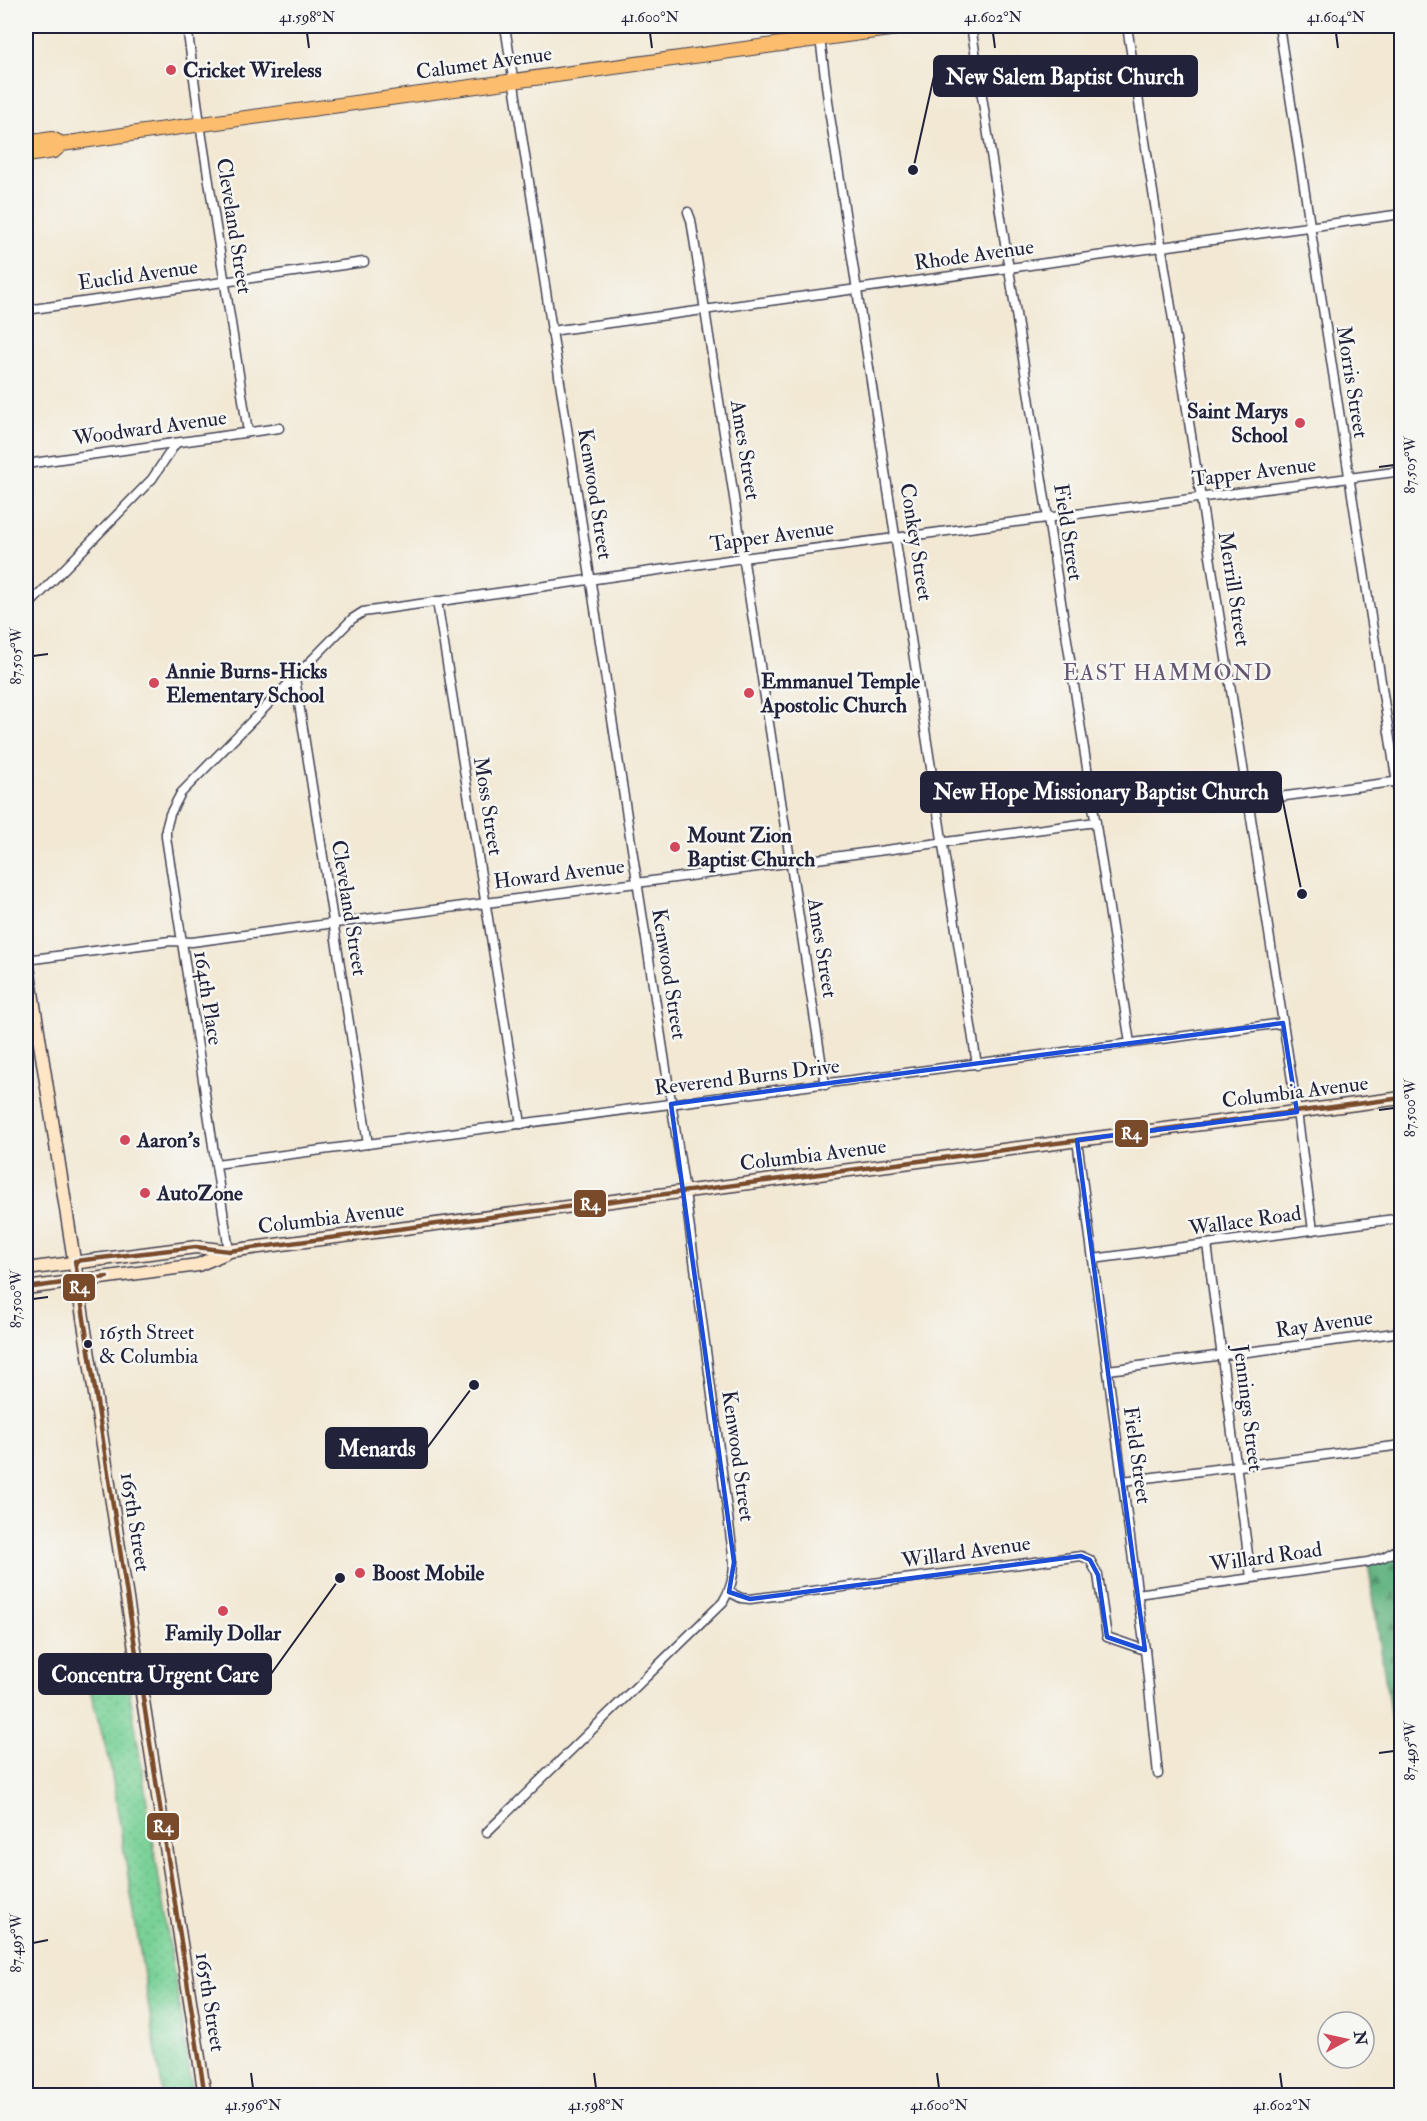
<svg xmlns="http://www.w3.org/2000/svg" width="1427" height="2121" viewBox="0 0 1427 2121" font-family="'IM FELL Double Pica',serif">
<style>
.grass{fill:url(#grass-dots);stroke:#4e7a69;stroke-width:1.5}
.forest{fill:url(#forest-firs);stroke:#426a5e;stroke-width:1.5}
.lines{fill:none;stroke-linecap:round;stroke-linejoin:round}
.street-casing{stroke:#414052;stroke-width:11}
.secondary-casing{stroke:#414052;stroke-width:15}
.primary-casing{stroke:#414052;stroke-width:16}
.street{stroke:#fff;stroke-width:8}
.secondary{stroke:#fee5c5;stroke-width:12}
.primary{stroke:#fcbd6e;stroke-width:14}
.bus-1-casing{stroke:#f6f6f2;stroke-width:9}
.bus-1{stroke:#7a4b2a;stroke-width:4.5}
.marked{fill:none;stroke:#1d4ed8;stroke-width:4.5;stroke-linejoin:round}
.ticks{fill:none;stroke:#22223b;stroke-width:2}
.poi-dot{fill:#d1495b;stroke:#f6f6f2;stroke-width:2}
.bus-dot{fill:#22223b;stroke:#f6f6f2;stroke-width:2}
.labels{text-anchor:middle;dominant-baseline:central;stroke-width:5;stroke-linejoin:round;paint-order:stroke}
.bus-label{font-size:20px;fill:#22223b;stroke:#f6f6f2;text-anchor:start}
.street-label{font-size:21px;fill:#22223b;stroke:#f6f6f2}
.poi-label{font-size:21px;font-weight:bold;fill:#22223b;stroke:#f6f6f2;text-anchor:start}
.neighbourhood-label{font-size:22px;letter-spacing:1.5px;fill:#645571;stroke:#f6f6f2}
.leader{fill:none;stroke:#22223b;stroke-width:2}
.callout-dot{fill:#22223b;stroke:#f6f6f2;stroke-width:2}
.callout{fill:#22223b;stroke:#22223b;stroke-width:2}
.callout-label{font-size:22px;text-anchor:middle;font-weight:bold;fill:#fff}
.line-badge{stroke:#f6f6f2;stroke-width:2}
.badge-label{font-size:16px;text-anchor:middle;font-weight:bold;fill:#fff}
.neatline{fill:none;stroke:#22223b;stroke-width:2}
.ticks-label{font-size:15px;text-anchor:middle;fill:#22223b}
</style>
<defs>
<pattern id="grass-dots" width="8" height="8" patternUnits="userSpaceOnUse" patternTransform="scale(1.5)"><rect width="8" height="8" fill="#79d197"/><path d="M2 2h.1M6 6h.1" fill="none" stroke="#68b383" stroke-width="1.8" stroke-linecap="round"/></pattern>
<pattern id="forest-firs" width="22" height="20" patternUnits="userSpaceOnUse" patternTransform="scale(1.5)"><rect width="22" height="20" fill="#62b380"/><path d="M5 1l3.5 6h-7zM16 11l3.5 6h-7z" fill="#50916a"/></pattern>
</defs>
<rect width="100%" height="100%" fill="#f6f6f2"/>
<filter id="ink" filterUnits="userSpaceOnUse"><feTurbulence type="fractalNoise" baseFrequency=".0167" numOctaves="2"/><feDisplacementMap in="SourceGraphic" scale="12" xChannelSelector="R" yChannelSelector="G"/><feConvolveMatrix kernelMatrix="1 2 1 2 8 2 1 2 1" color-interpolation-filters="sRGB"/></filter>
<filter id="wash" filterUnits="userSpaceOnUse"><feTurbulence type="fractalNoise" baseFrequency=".008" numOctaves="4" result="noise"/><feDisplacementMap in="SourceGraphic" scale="24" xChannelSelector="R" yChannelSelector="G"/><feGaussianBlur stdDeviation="1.35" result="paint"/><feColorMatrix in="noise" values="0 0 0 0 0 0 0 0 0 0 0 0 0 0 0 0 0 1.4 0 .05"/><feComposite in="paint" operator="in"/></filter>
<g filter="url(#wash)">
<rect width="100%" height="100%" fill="#f2e8d3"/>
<polygon class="grass" points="118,1685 129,1688 193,2095 163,2095 110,1763 90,1690"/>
<polygon class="forest" points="1398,1550 1401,1562 1401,1786 1368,1562"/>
</g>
<g filter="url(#ink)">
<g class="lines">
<defs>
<g id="street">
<polyline points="187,26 200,124 248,432"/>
<polyline points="971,26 1130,1043"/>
<polyline points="1127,26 1297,1112 1313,1230"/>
<polyline points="1279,26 1402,816"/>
<polyline points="820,38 830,116 977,1065"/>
<polyline points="688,212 691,220 825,1085"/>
<polyline points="26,310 364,262"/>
<polyline points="551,331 1402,214"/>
<polyline points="26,464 279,428"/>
<polyline points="437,601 521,1124"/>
<polyline points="26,608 152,479 176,443"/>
<polyline points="295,678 368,1144"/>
<polyline points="1248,801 1401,781"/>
<polyline points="26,960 170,941 192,942 1096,822"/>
<polyline points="1077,1140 1145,1650 1158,1774"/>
<polyline points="216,1164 1283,1023"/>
<polyline points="1207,1244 1251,1577"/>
<polyline points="229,1251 166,837 166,829 170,814 181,793 352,619 363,612 743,558 1402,471"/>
<polyline points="1093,1259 1402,1218"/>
<polyline points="1108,1370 1402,1332"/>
<polyline points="1123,1481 1402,1445"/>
<polyline points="729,1592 741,1598 750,1599 1081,1556 1090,1560 1098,1575 1107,1637 1145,1650"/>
<polyline points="1137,1594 1368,1562 1384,1557 1402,1547"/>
<path d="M487 1832 723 1602C731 1589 734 1577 734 1562L685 1192 505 26"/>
</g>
<g id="secondary">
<polyline points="819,26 820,38"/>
<polyline points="26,954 205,2096"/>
<polyline points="26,1269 196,1247 229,1251 1402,1098"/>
<polyline points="26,1288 198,1265 228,1252"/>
</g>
<g id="primary">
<polyline points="26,143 52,139 62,144"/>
<polyline points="26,155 54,151 62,144 130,134 911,26"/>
</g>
</defs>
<use href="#street" class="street-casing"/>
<use href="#secondary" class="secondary-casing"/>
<use href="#primary" class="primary-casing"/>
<use href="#street" class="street"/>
<use href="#secondary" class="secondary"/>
<use href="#primary" class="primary"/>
<defs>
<g id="bus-1">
<polyline points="26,1288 107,1277"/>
<polyline points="205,2096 75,1261 196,1247 229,1251 1402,1098"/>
</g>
</defs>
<use href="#bus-1" class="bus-1-casing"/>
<use href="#bus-1" class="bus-1"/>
</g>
</g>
<path class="marked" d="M1283 1023 1297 1112 1077 1140 1145 1650 1107 1637 1098 1575 1090 1560 1081 1556 750 1599 729 1592 734 1562 671 1104Z"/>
<path class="ticks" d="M307 33 309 48M650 33 652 48M993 33 995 48M1336 33 1338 48M1379 467 1394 465M33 656 48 654M1379 1110 1394 1108M33 1299 48 1297M1379 1753 1394 1751M33 1943 48 1940M251 2073 253 2088M594 2073 596 2088M937 2073 939 2088M1280 2073 1282 2088"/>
<g class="poi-dot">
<circle cx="171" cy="70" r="6"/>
<circle cx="1300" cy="423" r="6"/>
<circle cx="154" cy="683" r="6"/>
<circle cx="749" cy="693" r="6"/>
<circle cx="675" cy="847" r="6"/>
<circle cx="125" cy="1140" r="6"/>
<circle cx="145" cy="1193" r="6"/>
<circle cx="360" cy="1573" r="6"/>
<circle cx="223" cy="1611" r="6"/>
</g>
<circle class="bus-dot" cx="88" cy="1344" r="5"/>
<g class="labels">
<g class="bus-label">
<text x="99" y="1332">165th Street<tspan x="99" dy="24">&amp; Columbia</tspan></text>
</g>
<g class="street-label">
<text transform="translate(484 63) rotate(-8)">Calumet Avenue</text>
<text transform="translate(234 226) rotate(81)">Cleveland Street</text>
<text transform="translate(974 255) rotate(-8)">Rhode Avenue</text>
<text transform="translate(138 275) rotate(-8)">Euclid Avenue</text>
<text transform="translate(1352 382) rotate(81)">Morris Street</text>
<text transform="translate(150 428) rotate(-8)">Woodward Avenue</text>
<text transform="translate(745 450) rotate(81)">Ames Street</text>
<text transform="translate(1254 472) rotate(-7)">Tapper Avenue</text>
<text transform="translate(595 494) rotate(81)">Kenwood Street</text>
<text transform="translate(1068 532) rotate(81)">Field Street</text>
<text transform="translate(772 536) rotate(-8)">Tapper Avenue</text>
<text transform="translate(916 542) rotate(81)">Conkey Street</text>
<text transform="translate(1234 589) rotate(81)">Merrill Street</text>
<text transform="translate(488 806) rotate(81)">Moss Street</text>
<text transform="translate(559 874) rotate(-7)">Howard Avenue</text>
<text transform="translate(349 908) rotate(81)">Cleveland Street</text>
<text transform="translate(822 948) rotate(81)">Ames Street</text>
<text transform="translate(669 974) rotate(81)">Kenwood Street</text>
<text transform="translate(208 998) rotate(81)">164th Place</text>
<text transform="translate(747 1077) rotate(-7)">Reverend Burns Drive</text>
<text transform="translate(1295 1092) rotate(-7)">Columbia Avenue</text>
<text transform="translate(813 1155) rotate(-7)">Columbia Avenue</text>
<text transform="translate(331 1218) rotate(-7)">Columbia Avenue</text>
<text transform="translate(1245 1221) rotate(-8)">Wallace Road</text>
<text transform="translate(1324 1324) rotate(-8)">Ray Avenue</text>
<text transform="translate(1248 1408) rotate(83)">Jennings Street</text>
<text transform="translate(1137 1455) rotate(82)">Field Street</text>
<text transform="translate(738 1456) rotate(82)">Kenwood Street</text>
<text transform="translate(135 1522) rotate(81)">165th Street</text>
<text transform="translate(966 1552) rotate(-8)">Willard Avenue</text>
<text transform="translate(1266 1557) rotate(-8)">Willard Road</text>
<text transform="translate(210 2002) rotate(81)">165th Street</text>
</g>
<g class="poi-label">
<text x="183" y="70">Cricket Wireless</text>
<text x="1288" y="411" text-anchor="end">Saint Marys<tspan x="1288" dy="24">School</tspan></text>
<text x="166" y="671">Annie Burns-Hicks<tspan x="166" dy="24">Elementary School</tspan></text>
<text x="761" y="681">Emmanuel Temple<tspan x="761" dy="24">Apostolic Church</tspan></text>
<text x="687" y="835">Mount Zion<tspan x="687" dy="24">Baptist Church</tspan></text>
<text x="137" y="1140">Aaron's</text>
<text x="157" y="1193">AutoZone</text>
<text x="372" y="1573">Boost Mobile</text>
<text x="223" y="1633" text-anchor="middle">Family Dollar</text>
</g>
<g class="neighbourhood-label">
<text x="1168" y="673">EAST HAMMOND</text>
</g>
</g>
<path class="leader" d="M913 170L934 76M1302 894L1281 792M474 1385L427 1448M340 1578L271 1674"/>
<g class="callout-dot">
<circle cx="913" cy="170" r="6"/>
<circle cx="1302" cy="894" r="6"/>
<circle cx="474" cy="1385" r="6"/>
<circle cx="340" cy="1578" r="6"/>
</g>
<g class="callout">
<rect x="934" y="56" width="263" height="40" rx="6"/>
<rect x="921" y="772" width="360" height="40" rx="6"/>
<rect x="326" y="1428" width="101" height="40" rx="6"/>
<rect x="39" y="1654" width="232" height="40" rx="6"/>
</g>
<g class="callout-label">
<text x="1065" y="84">New Salem Baptist Church</text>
<text x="1101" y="799">New Hope Missionary Baptist Church</text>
<text x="377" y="1456">Menards</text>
<text x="155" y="1682">Concentra Urgent Care</text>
</g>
<g class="line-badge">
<rect x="1114" y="1119" width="35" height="29" rx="6" fill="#7a4b2a"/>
<rect x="573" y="1189" width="34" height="29" rx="6" fill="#7a4b2a"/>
<rect x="62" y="1273" width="34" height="29" rx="6" fill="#7a4b2a"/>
<rect x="146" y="1812" width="34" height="29" rx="6" fill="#7a4b2a"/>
</g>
<g class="badge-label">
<text x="1131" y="1139">R4</text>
<text x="590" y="1210">R4</text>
<text x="79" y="1293">R4</text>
<text x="163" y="1832">R4</text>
</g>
<rect width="1427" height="2121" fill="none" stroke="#f6f6f2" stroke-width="66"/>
<g transform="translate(1346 2040) rotate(82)"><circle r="28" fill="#f6f6f2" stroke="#a1a1a9" stroke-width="1.5"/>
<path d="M0-4.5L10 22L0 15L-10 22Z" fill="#d1495b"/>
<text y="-9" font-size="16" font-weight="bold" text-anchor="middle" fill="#22223b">N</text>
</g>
<rect x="33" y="33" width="1361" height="2055" class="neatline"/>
<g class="ticks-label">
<text x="307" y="22">41.598°N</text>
<text x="650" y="22">41.600°N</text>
<text x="993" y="22">41.602°N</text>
<text x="1336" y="22">41.604°N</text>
<text transform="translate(1410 465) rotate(-90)" y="5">87.505°W</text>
<text transform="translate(16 656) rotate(-90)" y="5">87.505°W</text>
<text transform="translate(1410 1108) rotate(-90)" y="5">87.500°W</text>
<text transform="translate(16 1299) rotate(-90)" y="5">87.500°W</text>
<text transform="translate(1410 1751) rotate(-90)" y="5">87.495°W</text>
<text transform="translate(16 1943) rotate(-90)" y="5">87.495°W</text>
<text x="253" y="2110">41.596°N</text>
<text x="596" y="2110">41.598°N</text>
<text x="939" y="2110">41.600°N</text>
<text x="1282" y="2110">41.602°N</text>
</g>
</svg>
